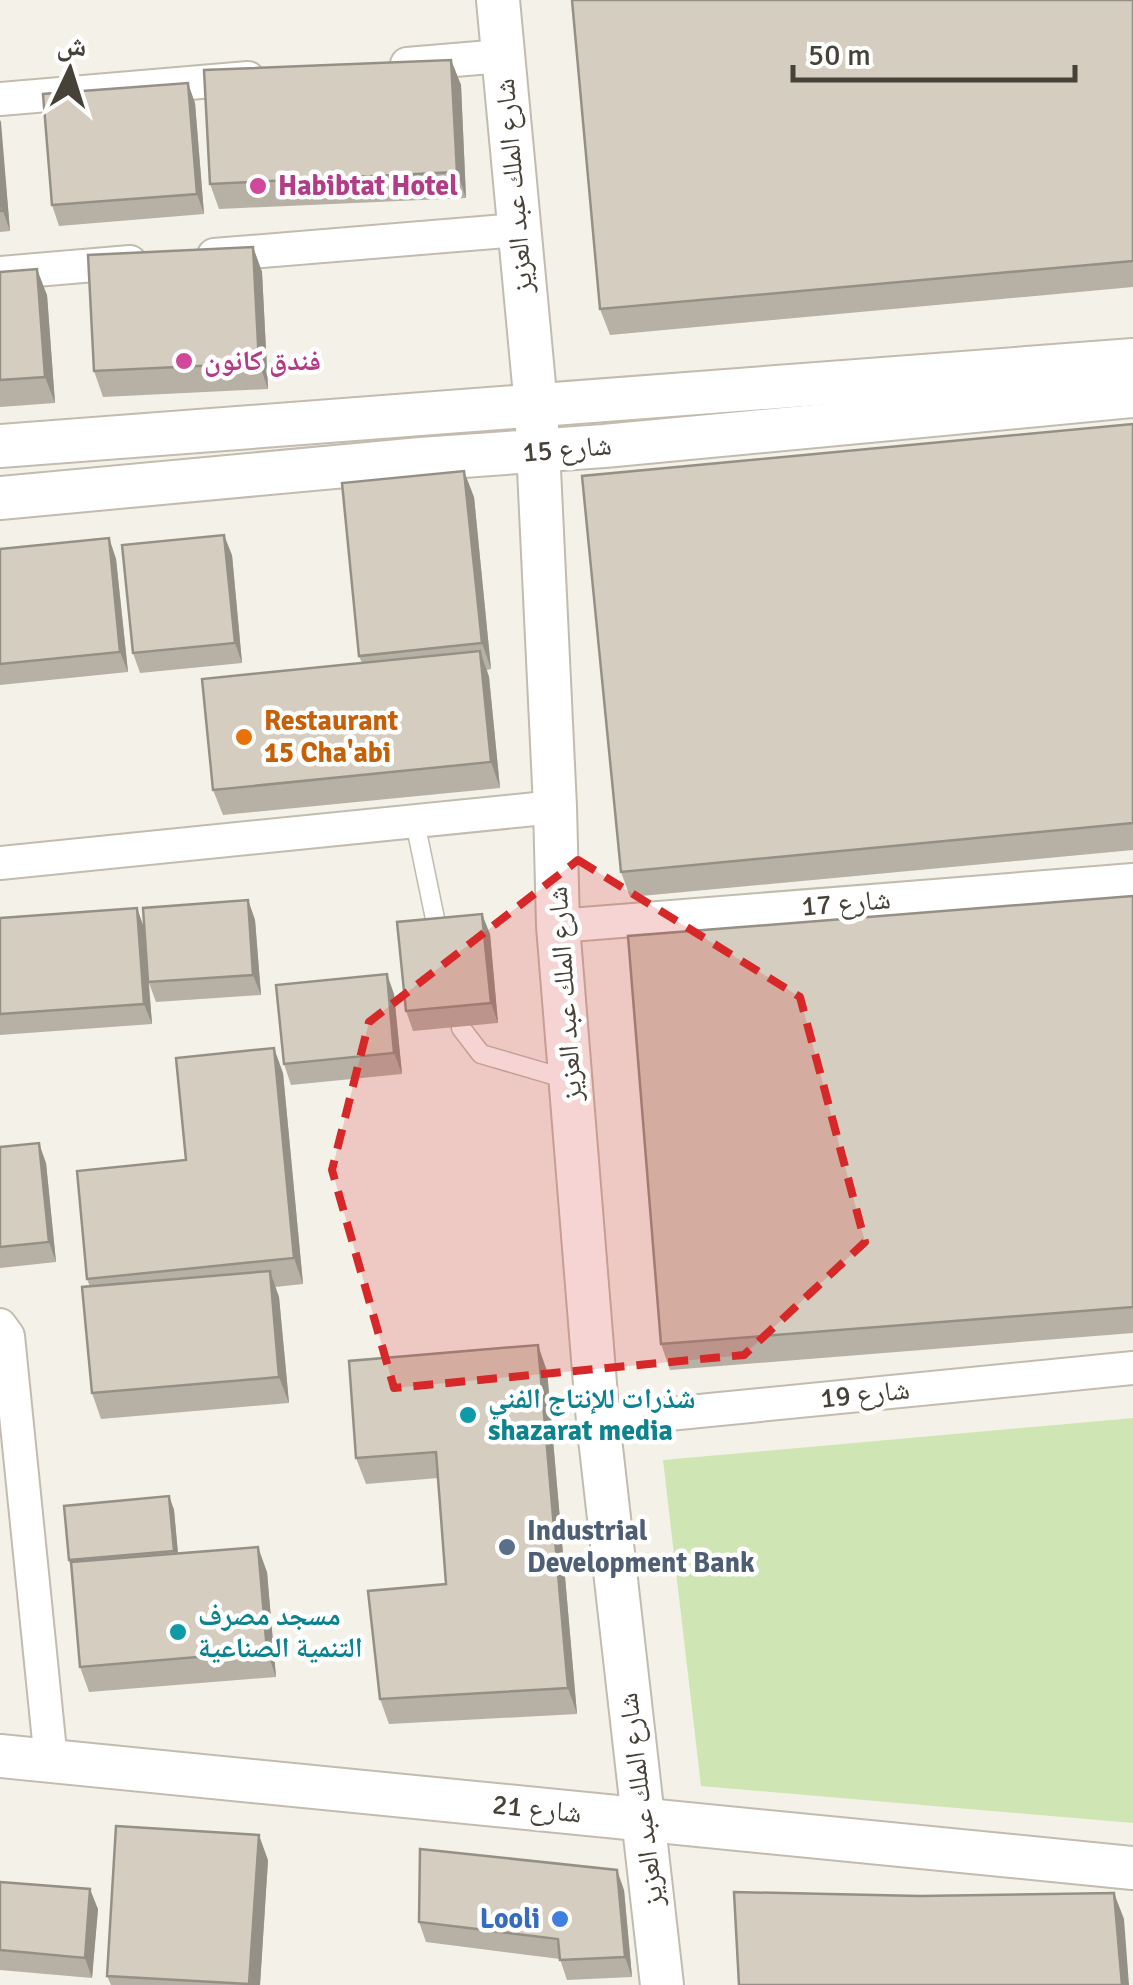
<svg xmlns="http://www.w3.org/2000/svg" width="1133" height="1985" viewBox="0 0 1133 1985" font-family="Signika,'Noto Naskh Arabic',sans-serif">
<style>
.green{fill:#cfe6b4}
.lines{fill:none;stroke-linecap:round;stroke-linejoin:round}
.service-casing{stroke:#c2bcaf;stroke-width:21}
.minor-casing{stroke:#c2bcaf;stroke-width:36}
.tertiary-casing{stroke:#c2bcaf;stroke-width:46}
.service{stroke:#fff;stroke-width:18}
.minor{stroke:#fff;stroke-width:32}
.tertiary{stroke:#fff;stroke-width:42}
.wall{fill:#b7b0a4}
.shaded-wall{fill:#959086}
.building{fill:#d5cdbf;stroke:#959086;stroke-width:2.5}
.marked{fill:#d62828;fill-opacity:0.2;stroke:#d62828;stroke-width:8;stroke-dasharray:20 12;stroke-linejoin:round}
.hotel-dot{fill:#d1479c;stroke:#fff;stroke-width:4}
.food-dot{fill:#e8710a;stroke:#fff;stroke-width:4}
.culture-dot{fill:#0f9aa8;stroke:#fff;stroke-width:4}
.service-dot{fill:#5c6f8a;stroke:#fff;stroke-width:4}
.shop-dot{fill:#3f7fe0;stroke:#fff;stroke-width:4}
.labels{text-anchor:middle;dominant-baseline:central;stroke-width:9;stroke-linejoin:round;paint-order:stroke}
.hotel-label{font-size:28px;font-weight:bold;fill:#b23c85;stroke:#fff;text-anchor:start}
.street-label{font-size:28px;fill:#474238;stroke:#fff}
.food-label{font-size:28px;font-weight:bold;fill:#c56008;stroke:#fff;text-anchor:start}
.culture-label{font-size:28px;font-weight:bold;fill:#0d838f;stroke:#fff;text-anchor:start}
.service-label{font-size:28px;font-weight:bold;fill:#4e5e75;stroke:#fff;text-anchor:start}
.shop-label{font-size:28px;font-weight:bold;fill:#366cbe;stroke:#fff;text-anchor:end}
</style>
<rect width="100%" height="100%" fill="#f4f1e9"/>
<polygon class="green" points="1133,1418 1133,1823 701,1786 663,1460"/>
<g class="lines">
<defs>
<g id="service">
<polyline points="415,822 439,938"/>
<polyline points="461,1028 481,1054 570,1080"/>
</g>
<g id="minor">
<polyline points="407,64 502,56"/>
<polyline points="0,99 248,78"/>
<polyline points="214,255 518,230"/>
<polyline points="0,273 130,262"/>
<polyline points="0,863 555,807"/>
<polyline points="558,926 1133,880"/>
<polyline points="0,1325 8,1336 51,1761"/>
<polyline points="598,1421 1133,1368"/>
</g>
<g id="tertiary">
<polyline points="498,0 536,406 555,807 558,926 598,1421 662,1985"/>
<polyline points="0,446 1133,360"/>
<polyline points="0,498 421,459 604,446 1133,396"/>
<polyline points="0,1756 1133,1868"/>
</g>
</defs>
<use href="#service" class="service-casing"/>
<use href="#minor" class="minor-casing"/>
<use href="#tertiary" class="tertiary-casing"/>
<use href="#service" class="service"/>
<use href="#minor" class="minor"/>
<use href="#tertiary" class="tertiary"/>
</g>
<g class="wall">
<polygon points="1133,0 1133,287 610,335 600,309"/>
<polygon points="451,60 461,85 466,198 219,209 210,184"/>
<polygon points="195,103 204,214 59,226 52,205"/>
<polygon points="0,120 10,231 0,232"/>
<polygon points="253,247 262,272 268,389 103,397 94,371"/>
<polygon points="0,272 47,295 55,403 0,407"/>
<polygon points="1133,424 1133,850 630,897 621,872"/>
<polygon points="474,497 491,669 487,670 489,677 500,788 223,815 213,790 362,663 359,656"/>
<polygon points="109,538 116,559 128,672 0,685 0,549"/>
<polygon points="232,555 242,663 140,673 133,653"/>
<polygon points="1133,896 1133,1333 670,1370 661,1344"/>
<polygon points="248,900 255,920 261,995 156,1002 149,983 152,1024 0,1035 0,918 137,908 144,928"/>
<polygon points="490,934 498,1023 413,1031 406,1011"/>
<polygon points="394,994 402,1074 291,1085 284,1064"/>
<polygon points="283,1073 303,1284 275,1287 279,1297 289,1403 101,1419 92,1393 90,1287 87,1279 186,1160"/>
<polygon points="0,1147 46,1163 56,1262 0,1268"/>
<polygon points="547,1371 577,1714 389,1724 380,1699 446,1584 438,1478 366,1484 356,1458"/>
<polygon points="169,1496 174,1510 178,1553 267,1572 276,1677 89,1692 80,1667 71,1568 69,1560"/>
<polygon points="268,1860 260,1985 111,1985 107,1976"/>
<polygon points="0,1882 98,1909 92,1978 0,1970"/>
<polygon points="624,1890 632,1977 567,1980 560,1959 426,1942 419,1922"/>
</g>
<g class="shaded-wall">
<polygon points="451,60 461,85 466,198 457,172"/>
<polygon points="188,83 195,103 204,214 197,194"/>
<polygon points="0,120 1,122 10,231 3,211 0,181"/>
<polygon points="253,247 262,272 268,389 259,363"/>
<polygon points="37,269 47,295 55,403 45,377"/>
<polygon points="464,471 474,497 491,669 482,643"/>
<polygon points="224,535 232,555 242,663 235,643"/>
<polygon points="109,538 116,559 128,672 120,652"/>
<polygon points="480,651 489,677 500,788 491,762"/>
<polygon points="248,900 255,920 261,995 253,975"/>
<polygon points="137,908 144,928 152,1024 144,1004"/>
<polygon points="482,914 490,934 498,1023 491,1003"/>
<polygon points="387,974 394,994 402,1074 394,1053"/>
<polygon points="274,1048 283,1073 303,1284 294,1258"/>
<polygon points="39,1143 46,1163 56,1262 49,1242"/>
<polygon points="270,1271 279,1297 289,1403 279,1377"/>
<polygon points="538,1345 547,1371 577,1714 568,1688"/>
<polygon points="169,1496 174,1510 179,1565 174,1551"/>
<polygon points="258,1547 267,1572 276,1677 267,1651"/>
<polygon points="259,1835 268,1860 260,1985 250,1985"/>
<polygon points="617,1870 624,1890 632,1977 625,1957"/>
<polygon points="90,1889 98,1909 92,1978 85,1958"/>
<polygon points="1114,1893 1124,1919 1129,1985 1122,1985"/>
</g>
<g class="building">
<polygon points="572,0 1133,0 1133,261 600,309"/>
<polygon points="451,60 457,172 210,184 204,70"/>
<polygon points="188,83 197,194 52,205 43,94"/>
<polygon points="0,181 3,211 0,211"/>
<polygon points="253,247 259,363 94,371 88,255"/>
<polygon points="37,269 45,377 0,380 0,272"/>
<polygon points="1133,424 1133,823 621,872 582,476"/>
<polygon points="464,471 482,643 359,656 342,483"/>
<polygon points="224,535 235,643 133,653 122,545"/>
<polygon points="109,538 120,652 0,664 0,549"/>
<polygon points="480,651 491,762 213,790 202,679"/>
<polygon points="1133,896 1133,1307 661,1344 628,936"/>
<polygon points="248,900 253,975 148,982 143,908"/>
<polygon points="137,908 144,1004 0,1014 0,918"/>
<polygon points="482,914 491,1003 406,1011 397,922"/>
<polygon points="387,974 394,1053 284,1064 276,985"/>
<polygon points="274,1048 294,1258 87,1279 77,1171 186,1160 176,1058"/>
<polygon points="39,1143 49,1242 0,1247 0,1147"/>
<polygon points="270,1271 279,1377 92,1393 82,1287"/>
<polygon points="538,1345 568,1688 380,1699 368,1591 446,1584 436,1452 356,1458 349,1361"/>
<polygon points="169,1496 174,1551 69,1560 64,1506"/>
<polygon points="258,1547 267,1651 80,1667 71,1562"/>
<polygon points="116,1826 259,1835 249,1984 107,1976"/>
<polygon points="420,1849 617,1870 625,1957 560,1960 558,1939 419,1922"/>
<polygon points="0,1882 90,1889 85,1958 0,1950"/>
<polygon points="734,1892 920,1896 1114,1893 1122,1985 739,1985"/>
</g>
<path class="marked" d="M578 860 800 997 865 1242 744 1355 394 1388 332 1170 369 1022Z"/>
<g class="hotel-dot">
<circle cx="258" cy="186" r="10"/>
<circle cx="184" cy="361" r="10"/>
</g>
<circle class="food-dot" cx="244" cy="737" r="10"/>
<g class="culture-dot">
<circle cx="468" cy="1415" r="10"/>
<circle cx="178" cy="1632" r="10"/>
</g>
<circle class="service-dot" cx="507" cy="1547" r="10"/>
<circle class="shop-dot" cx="560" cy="1919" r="10"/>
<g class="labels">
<g class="hotel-label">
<text x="278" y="186">Habibtat Hotel</text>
<text x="204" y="361">فندق كانون</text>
</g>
<g class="street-label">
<text transform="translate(514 186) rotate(-95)">شارع الملك عبد العزيز</text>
<text transform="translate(567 449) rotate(-5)">شارع 15</text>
<text transform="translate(846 903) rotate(-5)">شارع 17</text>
<text transform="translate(565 994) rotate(-94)">شارع الملك عبد العزيز</text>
<text transform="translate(865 1394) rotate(-6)">شارع 19</text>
<text transform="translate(641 1800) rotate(-97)">شارع الملك عبد العزيز</text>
<text transform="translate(537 1809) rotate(6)">شارع 21</text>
</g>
<g class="food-label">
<text x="264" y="721">Restaurant<tspan x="264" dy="32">15 Cha'abi</tspan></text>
</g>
<g class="culture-label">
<text x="488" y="1399">شذرات للإنتاج الفني<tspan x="488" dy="32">shazarat media</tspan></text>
<text x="198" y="1616">مسجد مصرف<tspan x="198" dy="32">التنمية الصناعية</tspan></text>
</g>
<g class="service-label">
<text x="527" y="1531">Industrial<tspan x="527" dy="32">Development Bank</tspan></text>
</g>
<g class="shop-label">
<text x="540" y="1919">Looli</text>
</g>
</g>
<g transform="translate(70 70) rotate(4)" stroke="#ffffff" stroke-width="8" paint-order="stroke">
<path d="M0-8L18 38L0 25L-18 38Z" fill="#474238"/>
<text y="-15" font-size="28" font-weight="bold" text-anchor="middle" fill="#474238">ش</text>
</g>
<path d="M793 65v15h282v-15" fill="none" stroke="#474238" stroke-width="5"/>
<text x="808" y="65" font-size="30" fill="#474238" stroke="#ffffff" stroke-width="8" paint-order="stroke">50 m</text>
</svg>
